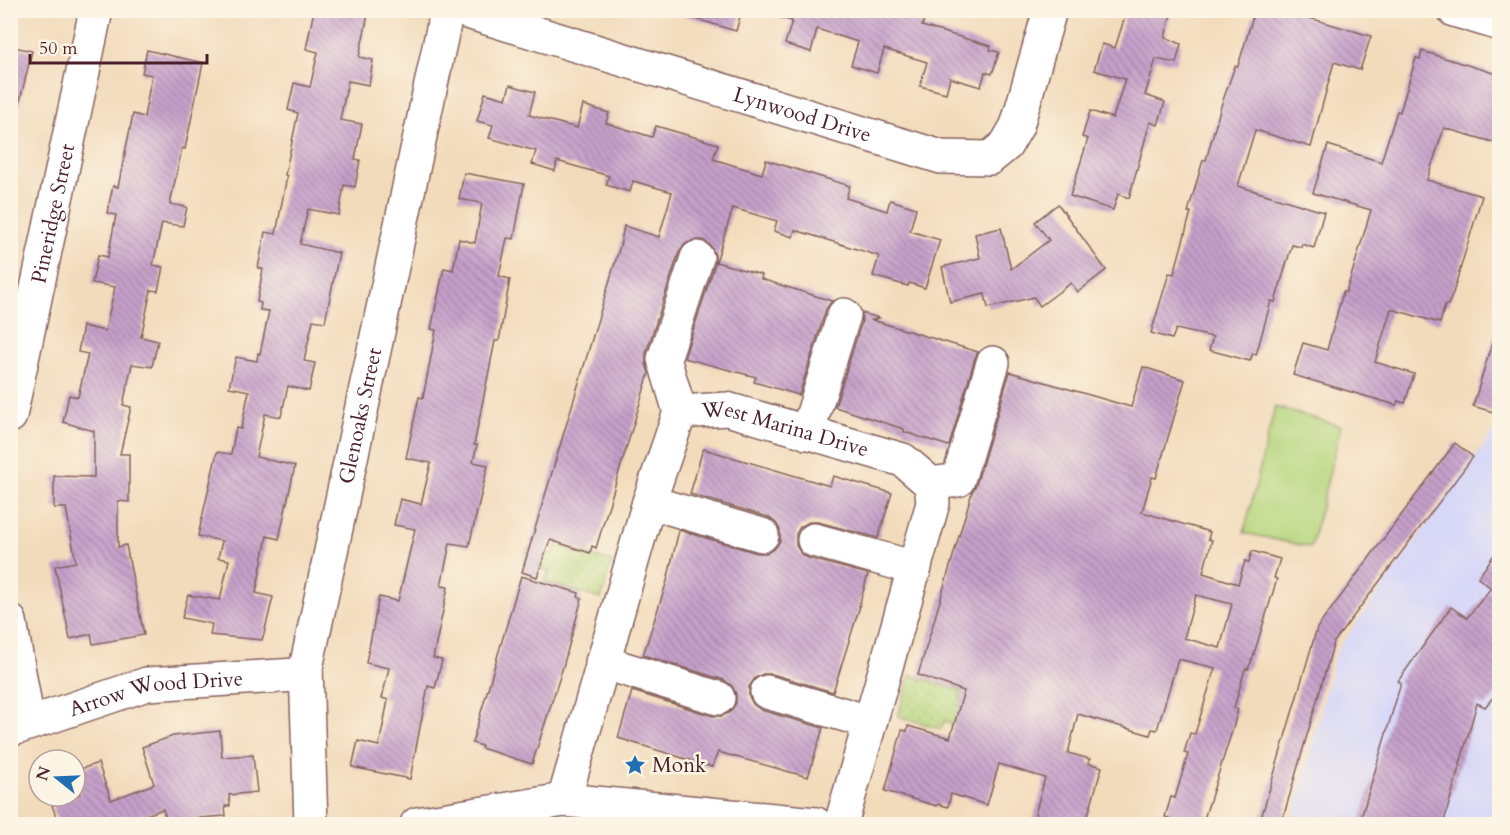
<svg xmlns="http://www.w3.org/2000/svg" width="1510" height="835" viewBox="0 0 1510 835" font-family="Cardo,serif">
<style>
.built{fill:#d7d7f8}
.grass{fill:url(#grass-dots);stroke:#807a54;stroke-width:1.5}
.pitch{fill:#b5d57c;stroke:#807a54;stroke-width:1.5}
.building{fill:url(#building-back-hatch);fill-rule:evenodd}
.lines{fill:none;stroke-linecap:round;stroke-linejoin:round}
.minor-casing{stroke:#85615d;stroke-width:36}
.minor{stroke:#fff;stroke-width:33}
.labels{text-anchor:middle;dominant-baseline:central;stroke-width:5;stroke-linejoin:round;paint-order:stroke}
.street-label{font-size:21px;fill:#4a1f2b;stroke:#fcf5e5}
.poi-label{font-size:21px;fill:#4a1f2b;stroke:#fcf5e5;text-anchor:start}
</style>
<defs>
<pattern id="grass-dots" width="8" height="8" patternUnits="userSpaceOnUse" patternTransform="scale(1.5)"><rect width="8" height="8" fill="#b5d57c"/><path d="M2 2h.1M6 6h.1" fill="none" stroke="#9db66b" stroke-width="1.8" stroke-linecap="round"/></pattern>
<pattern id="building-back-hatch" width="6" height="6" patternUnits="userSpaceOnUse" patternTransform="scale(1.5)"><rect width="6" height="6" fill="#c5a0ca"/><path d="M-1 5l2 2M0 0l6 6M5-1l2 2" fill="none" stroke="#a282a4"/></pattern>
</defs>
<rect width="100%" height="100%" fill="#fcf5e5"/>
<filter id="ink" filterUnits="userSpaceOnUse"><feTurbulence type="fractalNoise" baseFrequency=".0167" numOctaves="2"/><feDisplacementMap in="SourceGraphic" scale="12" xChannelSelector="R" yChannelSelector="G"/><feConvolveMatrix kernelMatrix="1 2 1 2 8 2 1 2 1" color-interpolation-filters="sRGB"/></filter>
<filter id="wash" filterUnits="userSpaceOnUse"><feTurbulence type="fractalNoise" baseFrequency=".008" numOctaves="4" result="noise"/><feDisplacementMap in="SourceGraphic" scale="24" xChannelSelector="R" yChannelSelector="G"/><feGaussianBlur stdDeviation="1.35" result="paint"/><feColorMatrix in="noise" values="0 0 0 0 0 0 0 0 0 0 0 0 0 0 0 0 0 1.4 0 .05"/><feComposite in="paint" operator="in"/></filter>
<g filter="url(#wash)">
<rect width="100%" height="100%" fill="#f2dbbb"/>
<polygon class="built" points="1499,415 1499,824 1291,824 1336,652 1494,431"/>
<g class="grass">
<polygon points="556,545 612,562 601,599 545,582 549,571 524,563 528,548 552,555"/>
<polygon points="910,675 962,691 960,699 985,707 977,731 944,721 941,729 898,716"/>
</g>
<polygon class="pitch" points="1275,407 1341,426 1311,547 1244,533"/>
<g id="blocks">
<g class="building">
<polygon points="314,10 369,10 359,57 373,60 369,85 348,81 340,120 362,124 355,159 360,160 355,187 344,185 339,215 308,209 300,244 339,253 325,322 313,320 304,361 315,363 309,391 288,386 281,417 265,414 256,457 295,466 279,539 267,536 256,593 273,597 264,634 262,640 210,635 212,624 182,618 188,595 220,600 229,560 218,558 222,541 198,536 217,452 231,454 236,428 241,429 249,391 229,387 236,357 257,361 258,353 260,354 269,311 260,310 261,303 257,302 263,269 258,268 265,232 276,234 287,176 285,175 298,113 288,110 294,83 310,87 318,52 306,49"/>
<polygon points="684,10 742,10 736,31 683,15"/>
<polygon points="772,10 882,10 903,17 905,10 915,10 926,14 922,26 991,46 990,50 999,52 992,74 985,72 981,87 950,78 946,93 920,86 927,62 884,49 877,73 851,65 858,42 817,29 811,52 785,44 792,21 771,15"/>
<polygon points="1127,10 1172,10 1165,37 1181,44 1176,63 1156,59 1145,95 1165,102 1158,125 1150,122 1129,198 1118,194 1113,210 1070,196 1088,139 1082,137 1090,111 1113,118 1125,79 1094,70 1102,44 1115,48"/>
<polygon points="1255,10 1292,10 1306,15 1306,17 1371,36 1360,70 1334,62 1311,147 1255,130 1238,186 1324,212 1314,248 1302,244 1301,247 1292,245 1275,302 1271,301 1256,355 1253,353 1250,361 1209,350 1213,337 1176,329 1172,339 1151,333 1169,273 1174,274 1191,212 1188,212 1203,160 1206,160 1221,106 1235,66 1238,66"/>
<polygon points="10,46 32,51 18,109 10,108"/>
<polygon points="147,50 203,63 185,149 182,148 170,204 187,207 183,226 162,223 153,265 163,267 158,291 151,290 141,337 158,341 152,367 132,364 123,405 131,407 120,454 129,454 129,502 118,501 118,547 126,545 144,635 93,644 91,634 70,639 55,566 76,562 66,508 54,508 54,476 94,477 94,431 63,422 69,395 78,397 88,354 78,352 83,326 105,331 115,287 92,283 98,255 108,257 116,215 107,213 113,186 118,187 133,114 144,117 152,75 142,73"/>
<polygon points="1422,51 1500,75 1500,122 1493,142 1444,128 1427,180 1482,196 1453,293 1448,305 1445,305 1440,323 1391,309 1375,362 1414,374 1405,403 1398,401 1396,405 1293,375 1303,343 1327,350 1343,292 1346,292 1350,280 1371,210 1313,193 1328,145 1381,162 1397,111 1400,112 1416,58 1420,59"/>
<polygon points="510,85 535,92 529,115 577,128 583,105 609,113 606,123 652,137 656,126 718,144 713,159 762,174 766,160 850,186 846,198 887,211 890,200 916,208 910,231 940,240 925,288 909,283 908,286 873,276 879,256 795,230 793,237 774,231 777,221 733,208 716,262 762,275 761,279 832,301 826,309 799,395 754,382 756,377 684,358 715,264 715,255 711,246 703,240 694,240 685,244 679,252 646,353 646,364 649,373 596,548 592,546 590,553 550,540 537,577 522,572 620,246 624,226 659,237 672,192 633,181 630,192 606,185 609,176 557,161 555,171 532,164 536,151 489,138 493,125 477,121 485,93 506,99"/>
<polygon points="464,173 524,184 514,239 507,238 499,276 510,279 499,341 495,341 474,445 477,445 473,462 488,465 469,546 450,543 441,586 448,587 433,658 442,660 435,688 428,686 410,779 352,767 358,741 379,746 388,700 382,698 389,668 366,663 379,597 398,601 415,529 394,525 400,499 421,504 431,463 406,458 419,397 423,398 436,330 431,329 444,268 453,270 459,239 475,243 482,203 459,199"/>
<polygon points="1058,204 1106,270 1078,292 1071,283 1040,306 1034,297 988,308 985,294 950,302 942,267 980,258 975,234 1001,228 1011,269 1049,240 1035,222"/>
<polygon points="862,313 879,318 872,320 978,352 975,358 949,446 904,432 904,429 835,407 862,321"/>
<polygon points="1495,333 1500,334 1500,389 1493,412 1473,406"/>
<path d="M1143 367 1185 380 1156 478 1152 477 1142 512 1210 532 1208 539 1212 540 1203 573 1238 584 1245 561 1249 562 1252 551 1280 559 1274 578 1277 579 1253 657 1248 669H1245L1234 708 1238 709 1233 728 1204 819 1200 818 1198 825H1167L1169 818 1165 817 1171 797 1175 798 1188 754 1184 753 1190 733 1195 734 1215 668 1178 659 1157 730 1152 729 1150 735 1078 714 1068 753 1090 759 1088 763 1102 767 1085 825H1032L1045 778 999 764 987 805 951 794 948 807 938 804 937 806 885 791 902 730 907 731 908 726 950 738 964 691 918 675 972 492 976 485 1010 372 1131 407ZM1196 595 1232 604 1220 648 1184 638Z"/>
<polygon points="1455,443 1473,457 1334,642 1281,825 1259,825 1317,628"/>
<polygon points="704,449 830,486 833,476 892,493 878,538 818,522 809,522 800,527 796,534 796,545 801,554 808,558 868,574 859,606 860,606 833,692 772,674 763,674 755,678 749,687 749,696 753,704 761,710 823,728 808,777 718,752 712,767 618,738 632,691 713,716 722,716 730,712 736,703 736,694 732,686 724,680 643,655 667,581 679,530 757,553 767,553 775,548 780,541 780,530 776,523 768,517 690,494 702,452"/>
<polygon points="1500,546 1500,689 1485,707 1477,703 1443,825 1359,825 1401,683 1398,681 1451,607 1467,618 1491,588 1478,578"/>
<polygon points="521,576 579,593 578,597 582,598 563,667 532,764 481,748 482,746 472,743"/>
<polygon points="220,731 222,757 253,755 257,792 229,795 230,806 225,806 226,816 200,818 202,825 168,825 163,809 119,825 59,825 52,805 80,794 75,780 75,771 98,763 111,800 154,784 142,747 173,736"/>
</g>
</g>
</g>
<g filter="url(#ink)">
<use href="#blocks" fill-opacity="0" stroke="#85615d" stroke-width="1.5"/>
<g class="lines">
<defs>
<g id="minor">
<path id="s1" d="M461 10 941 157 990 158 1006 145 1017 126 1050 10"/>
<polyline points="1454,10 1500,24"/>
<polyline points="680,412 664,359 697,258"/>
<path id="s2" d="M10 416 96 10"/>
<polyline points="807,433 844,315"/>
<polyline points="931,484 958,480 993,363"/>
<polyline points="649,502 762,535"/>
<polyline points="814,540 915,568"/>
<polyline points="10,621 28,723"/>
<polyline points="602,662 718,698"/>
<polyline points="767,692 869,722"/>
<path id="s3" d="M10 730 147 684 296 675 306 672"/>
<path id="s4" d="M564 800 649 502 680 412 727 409 903 460 931 484 933 503 841 824"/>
<path id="s5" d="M311 824 306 668 447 10"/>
<polyline points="417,824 564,800 816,824"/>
</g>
</defs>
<use href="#minor" class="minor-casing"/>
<use href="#minor" class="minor"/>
</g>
</g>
<defs>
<symbol id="sight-bare" viewBox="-9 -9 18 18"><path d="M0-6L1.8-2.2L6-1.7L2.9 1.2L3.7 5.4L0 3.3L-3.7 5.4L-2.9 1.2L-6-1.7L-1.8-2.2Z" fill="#1f6fb2" stroke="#fcf5e5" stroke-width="2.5" paint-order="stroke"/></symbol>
</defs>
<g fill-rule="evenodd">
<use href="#sight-bare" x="620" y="750" width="30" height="30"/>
</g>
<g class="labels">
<g class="street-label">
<text stroke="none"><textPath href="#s1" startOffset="357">Lynwood Drive</textPath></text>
<text stroke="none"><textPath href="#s2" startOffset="207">Pineridge Street</textPath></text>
<text stroke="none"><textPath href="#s5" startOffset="414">Glenoaks Street</textPath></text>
<text stroke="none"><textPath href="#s4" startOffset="513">West Marina Drive</textPath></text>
<text stroke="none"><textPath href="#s3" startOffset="152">Arrow Wood Drive</textPath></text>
</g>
<g class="poi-label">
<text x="652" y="765">Monk</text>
</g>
</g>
<rect width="1510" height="835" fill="none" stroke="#fcf5e5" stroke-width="36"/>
<g transform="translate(57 778) rotate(288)"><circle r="28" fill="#fcf5e5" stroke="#b59f9b" stroke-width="1.5"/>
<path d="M0-4.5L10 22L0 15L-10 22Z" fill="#1f6fb2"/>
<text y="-9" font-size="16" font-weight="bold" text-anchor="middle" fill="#4a1f2b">N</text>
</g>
<path d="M30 54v9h177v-9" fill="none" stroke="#4a1f2b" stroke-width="3"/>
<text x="39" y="54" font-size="18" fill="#4a1f2b" stroke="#fcf5e5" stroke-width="4.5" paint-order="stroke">50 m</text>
</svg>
